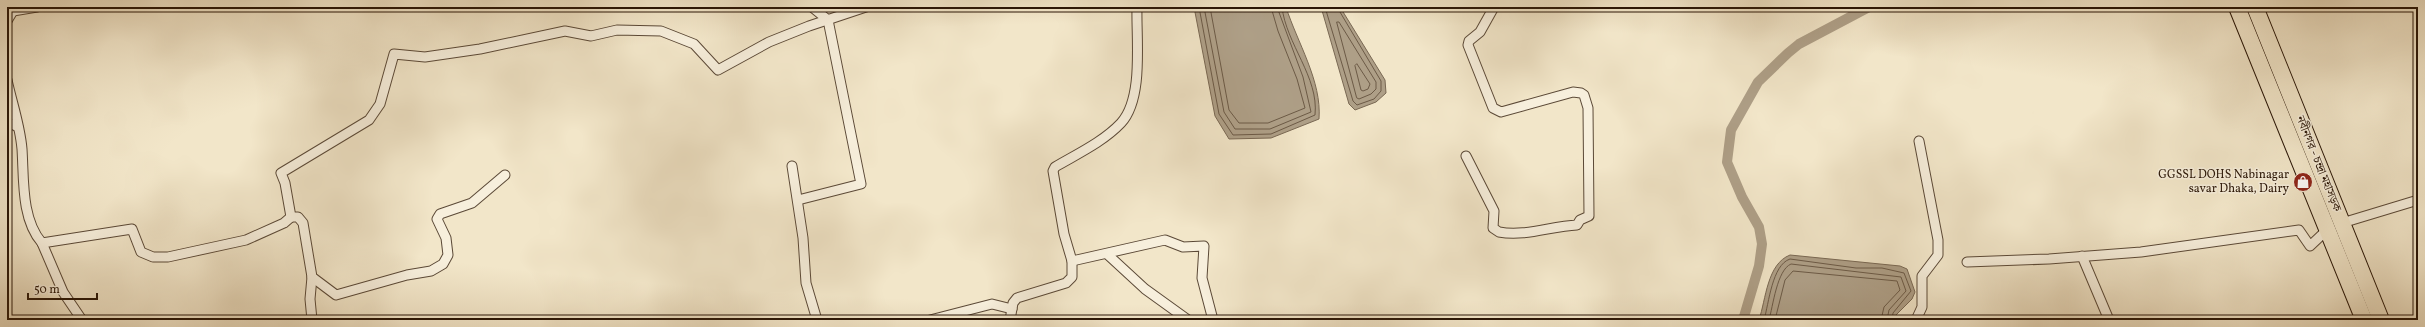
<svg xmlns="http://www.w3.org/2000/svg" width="2425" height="327" viewBox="0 0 2425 327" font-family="Vollkorn,'Noto Serif Bengali',serif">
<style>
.water{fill:#ae9f87;stroke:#796853}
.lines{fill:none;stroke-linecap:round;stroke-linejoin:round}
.shore{stroke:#6c5a46;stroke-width:1}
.canal{stroke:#ae9f87;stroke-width:10}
.minor-casing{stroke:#5b4937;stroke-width:11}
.trunk-casing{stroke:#291506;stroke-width:18}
.minor{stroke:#f7efdc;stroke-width:9}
.trunk{stroke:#f2e6c9;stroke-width:16}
.labels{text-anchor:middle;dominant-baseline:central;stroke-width:3;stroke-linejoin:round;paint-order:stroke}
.street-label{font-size:12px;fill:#291506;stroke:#f7efdc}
.poi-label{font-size:12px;fill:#291506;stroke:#f7efdc;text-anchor:end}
</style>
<rect width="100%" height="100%" fill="#f2e6c9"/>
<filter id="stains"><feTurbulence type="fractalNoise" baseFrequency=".005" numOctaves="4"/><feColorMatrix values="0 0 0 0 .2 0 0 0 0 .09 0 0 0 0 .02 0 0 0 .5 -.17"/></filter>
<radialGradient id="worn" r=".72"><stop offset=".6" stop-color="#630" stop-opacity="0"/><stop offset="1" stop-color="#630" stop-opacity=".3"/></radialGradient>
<g class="water">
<path d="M1194 7H1286C1297 42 1322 81 1319 119L1271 138 1229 139 1215 116Z"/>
<polygon points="1321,7 1340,7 1385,80 1386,93 1376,102 1355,110 1349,104"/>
<path d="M1790 255 1900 266 1907 269 1915 292 1912 299 1896 315V320H1759C1766 299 1767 264 1790 255Z"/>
</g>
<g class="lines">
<g class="shore">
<path d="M1199 7 1219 114 1233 135 1271 134 1315 115C1319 77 1286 44 1282 7"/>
<polyline points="1204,7 1224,112 1235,129 1270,129 1311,112 1303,77 1277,7"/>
<polyline points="1210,7 1229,110 1239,123 1268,123 1305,108 1297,79 1278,31 1271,7"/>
<polyline points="1325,7 1353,101 1357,105 1374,99 1381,91 1381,81 1337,7"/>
<polygon points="1337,22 1339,22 1376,82 1376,89 1371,94 1359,99 1357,98"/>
<polygon points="1357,64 1370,84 1368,89 1363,91 1361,90 1355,66"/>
<path d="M1764 320C1769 303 1772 265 1790 259L1856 268H1882L1904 273 1911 291 1893 313 1892 320"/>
<path d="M1769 320C1773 306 1777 270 1791 264L1901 277 1906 291 1889 310 1887 320"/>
<polyline points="1775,320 1785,280 1793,271 1897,281 1900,290 1884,307 1881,320"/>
</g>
<polyline class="canal" points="1743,320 1759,266 1762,244 1759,227 1742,197 1727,162 1731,130 1758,82 1788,53 1799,44 1869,7"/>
<defs>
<g id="minor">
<polyline points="13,11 37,7"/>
<polyline points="7,21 13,11 12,7"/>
<path d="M7 80C12 103 20 125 22 149 24 179 21 219 42 243L63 292 82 320"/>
<polyline points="7,122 18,127"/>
<path d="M1466 156 1494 211 1493 228 1499 232C1525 237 1551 226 1577 225L1580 220 1589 216 1588 108 1584 95 1581 93 1573 92 1501 112 1493 108 1468 45 1469 41 1480 32 1494 7"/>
<polyline points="792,166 803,238 806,283 817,320"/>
<polyline points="798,200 861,184 828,20 812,7"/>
<polyline points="291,217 298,217 303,223 312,277 336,295 407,275 431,271 443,264 448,255 446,238 437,219 440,214 472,203 505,175"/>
<polyline points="2342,223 2418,200"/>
<polyline points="42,243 132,229 141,252 153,257 168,257 246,240 284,223 291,217 285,183 281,173 369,120 380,104 394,54 425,57 480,49 565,31 591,36 617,30 661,31 694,44 718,70 769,42 809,26 866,7"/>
<polyline points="1107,254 1145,289 1188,320"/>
<polyline points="2082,256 2109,320"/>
<polyline points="1072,261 1165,240 1183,247 1204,246 1202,278 1213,320"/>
<polyline points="1967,262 2049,259 2141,252 2299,230 2310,246 2328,229"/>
<polyline points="312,320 310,299 312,277"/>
<polyline points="930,320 992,304 1012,309"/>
<path d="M1010 320 1013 303 1017 298 1066 283 1072 277V261L1064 234 1053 171 1055 167C1077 154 1103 142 1121 123 1144 98 1136 39 1137 7"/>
<polyline points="1916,320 1922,307 1922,276 1938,255 1938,240 1919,141"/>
</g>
<g id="trunk">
<polyline points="2237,7 2364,320"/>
<polyline points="2255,7 2381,320"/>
</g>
</defs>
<use href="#minor" class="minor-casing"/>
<use href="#trunk" class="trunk-casing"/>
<use href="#minor" class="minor"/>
<use href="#trunk" class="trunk"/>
</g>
<defs>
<symbol id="shop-disc" viewBox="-11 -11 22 22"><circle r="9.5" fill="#8f2418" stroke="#f7efdc"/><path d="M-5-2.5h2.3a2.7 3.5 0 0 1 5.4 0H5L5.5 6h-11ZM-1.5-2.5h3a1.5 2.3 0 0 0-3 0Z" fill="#fff"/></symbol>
</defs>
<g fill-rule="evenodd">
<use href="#shop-disc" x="2292" y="171" width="22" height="22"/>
</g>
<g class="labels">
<g class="street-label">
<text transform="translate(2318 164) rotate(68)">নবীনগর - চন্দ্রা মহাসড়ক</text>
</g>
<g class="poi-label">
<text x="2289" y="175">GGSSL DOHS Nabinagar<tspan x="2289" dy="14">savar Dhaka, Dairy</tspan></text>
</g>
</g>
<rect width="2425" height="327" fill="none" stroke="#f2e6c9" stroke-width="24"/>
<rect x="8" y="8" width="2409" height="311" fill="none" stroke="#291506" stroke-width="2"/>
<rect x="12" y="12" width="2401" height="303" fill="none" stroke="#291506"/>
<path d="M28 293v6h69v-6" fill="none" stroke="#291506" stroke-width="2"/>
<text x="34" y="293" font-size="12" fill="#291506" stroke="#f7efdc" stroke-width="3" paint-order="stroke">50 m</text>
<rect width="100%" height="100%" filter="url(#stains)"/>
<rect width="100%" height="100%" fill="url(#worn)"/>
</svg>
